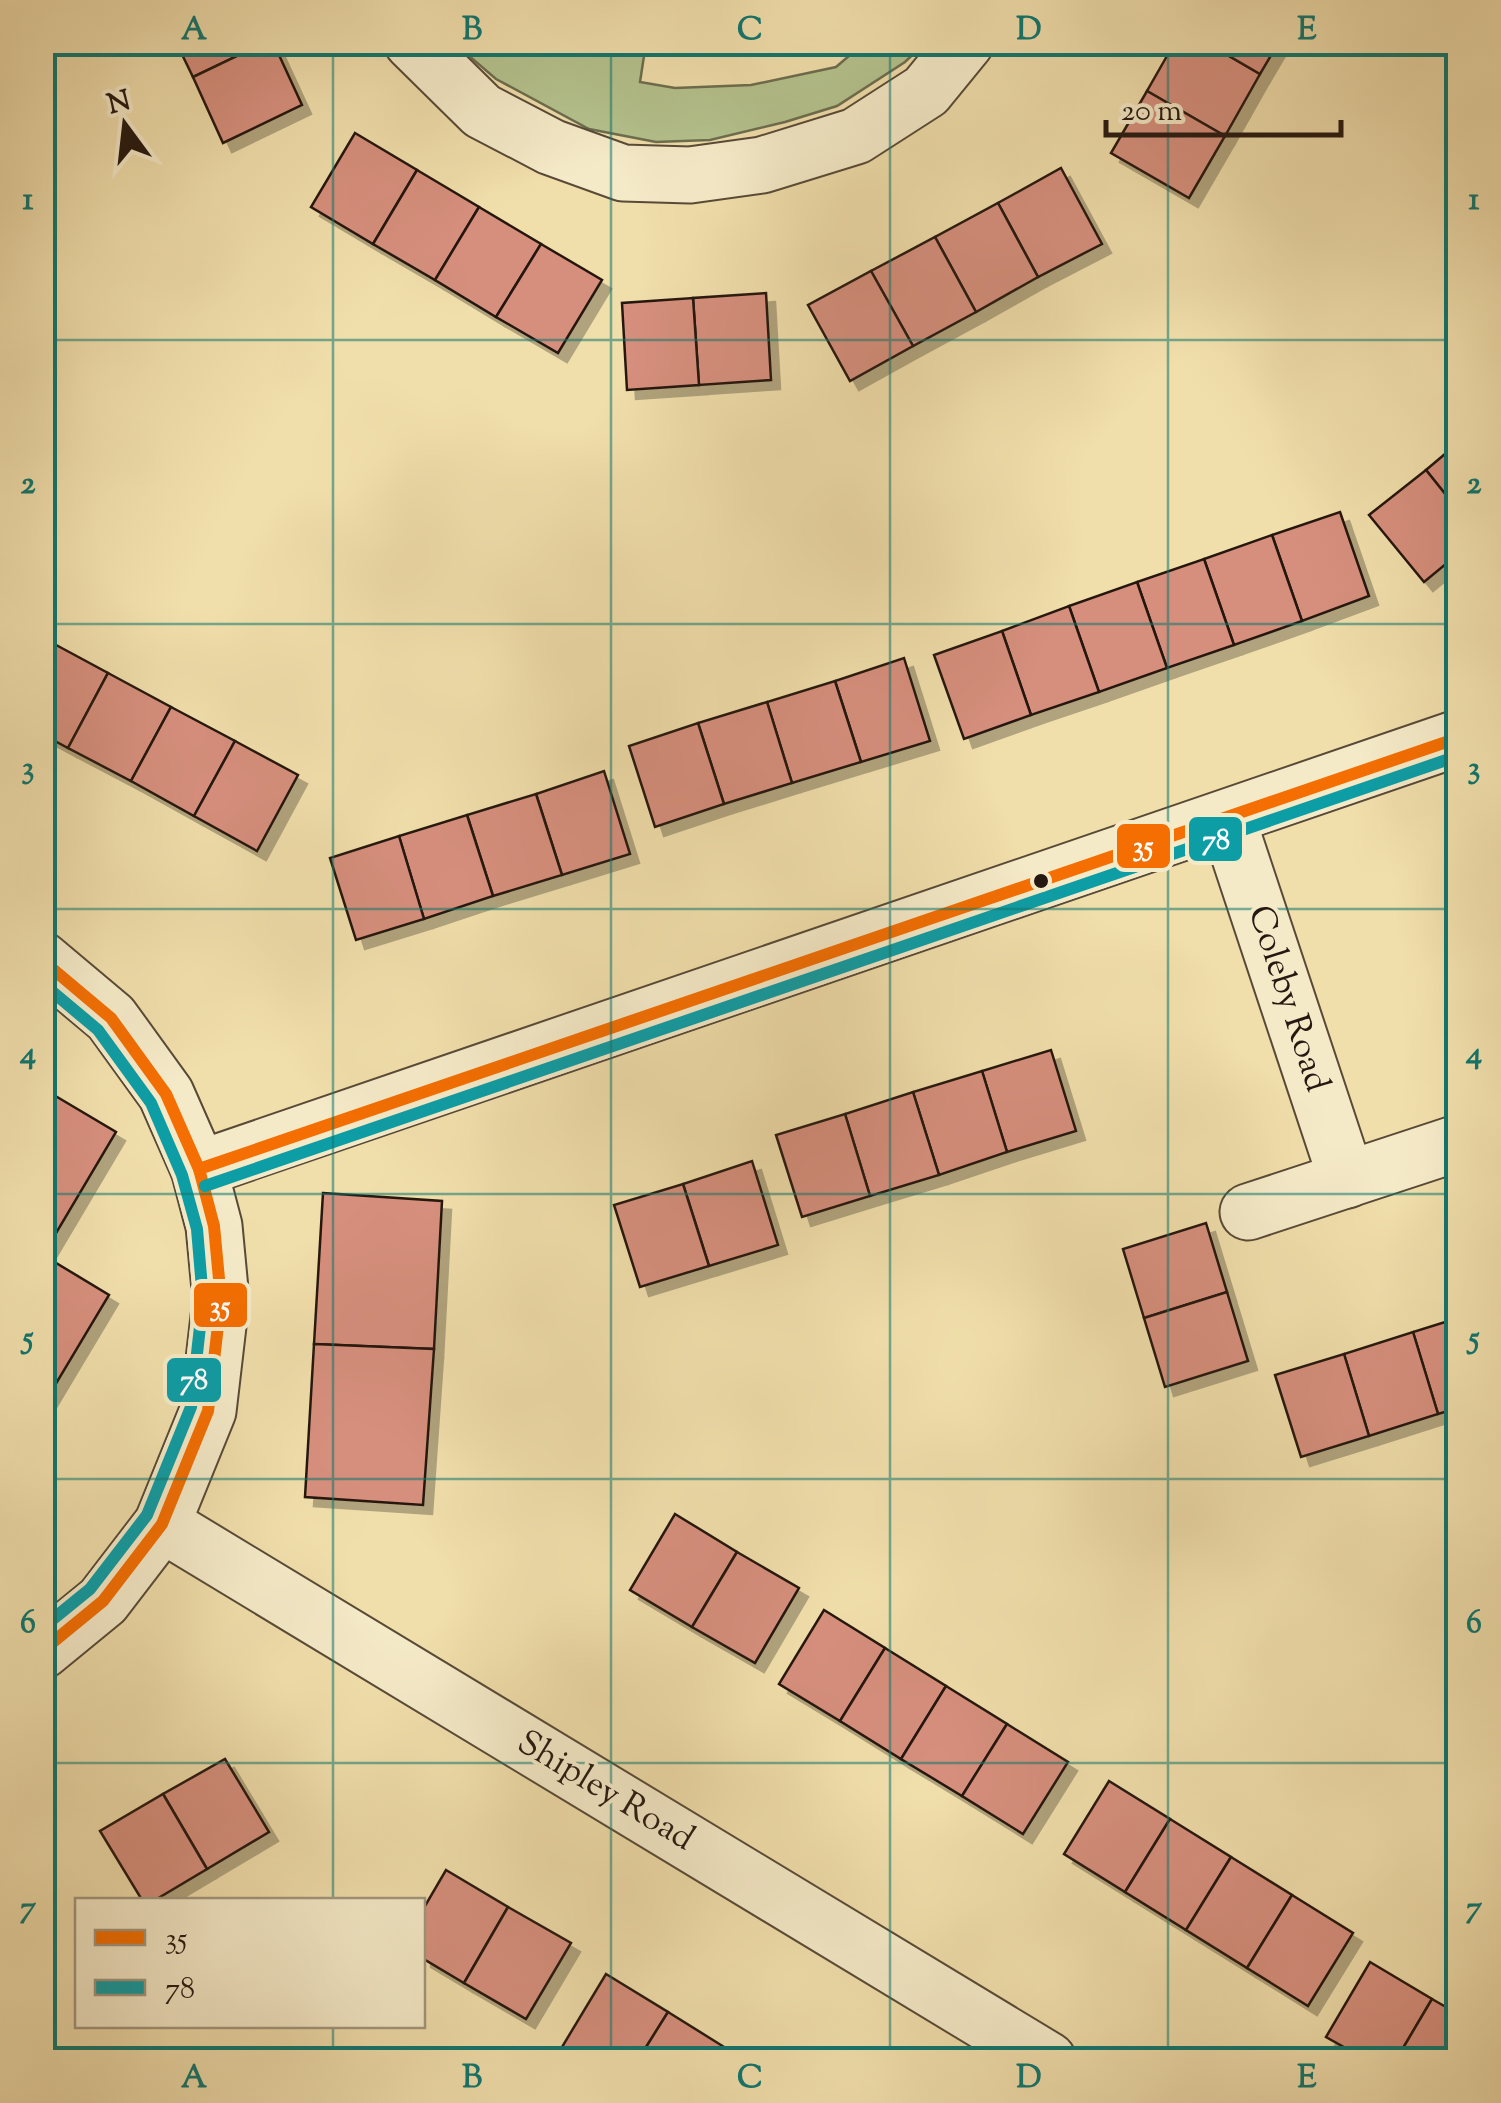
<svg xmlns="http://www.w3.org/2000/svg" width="1501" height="2103" viewBox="0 0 1501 2103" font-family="'Sorts Mill Goudy',serif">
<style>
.green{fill:#b4c28d;stroke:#6c6d4e;stroke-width:2.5}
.building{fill:#d68f7d;stroke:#251810;stroke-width:2.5;filter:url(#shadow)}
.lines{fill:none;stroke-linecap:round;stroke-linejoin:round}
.minor-casing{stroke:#584a37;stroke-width:59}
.minor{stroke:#f5eac8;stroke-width:55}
.bus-1-casing{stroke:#f5eac8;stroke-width:20}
.bus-2-casing{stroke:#f5eac8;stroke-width:20}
.bus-1{stroke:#f46e01;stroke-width:12}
.bus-2{stroke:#0d9da5;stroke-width:12}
.grid{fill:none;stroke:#0f766e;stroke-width:2.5;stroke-opacity:0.55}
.bus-dot{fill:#251810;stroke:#f5eac8;stroke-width:4}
.labels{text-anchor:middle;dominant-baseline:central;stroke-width:8;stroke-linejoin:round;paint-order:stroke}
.street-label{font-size:35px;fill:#251810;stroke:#f5eac8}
.line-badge{stroke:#f5eac8;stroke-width:4}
.badge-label{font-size:28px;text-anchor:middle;font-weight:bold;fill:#fff}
.neatline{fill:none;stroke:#0f766e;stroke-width:4}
.grid-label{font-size:32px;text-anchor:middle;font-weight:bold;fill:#0f766e}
</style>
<defs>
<filter id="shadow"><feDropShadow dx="9" dy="9" stdDeviation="0" flood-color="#0004"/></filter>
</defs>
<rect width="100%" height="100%" fill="#f0deab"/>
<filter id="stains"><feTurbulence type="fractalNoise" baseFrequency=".002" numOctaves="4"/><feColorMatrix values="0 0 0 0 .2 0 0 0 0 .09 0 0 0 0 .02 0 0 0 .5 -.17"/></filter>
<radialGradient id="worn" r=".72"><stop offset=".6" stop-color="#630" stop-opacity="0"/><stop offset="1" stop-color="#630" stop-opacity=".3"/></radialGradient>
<polygon class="green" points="454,43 646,43 640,82 675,88 751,85 836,67 864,43 925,43 905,62 837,106 785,122 710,140 656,142 589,129 496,79"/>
<g class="building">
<polygon points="176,42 266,42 193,77"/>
<polygon points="266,42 273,42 302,105 223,143 193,77"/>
<polygon points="1175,42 1205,42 1260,74 1225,136 1147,91"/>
<polygon points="1205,42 1279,42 1260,74"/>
<polygon points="1147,91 1225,136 1189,198 1111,153"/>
<polygon points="355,133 417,170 373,244 311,207"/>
<polygon points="1061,168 1102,244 1038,277 998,203"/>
<polygon points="417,170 479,207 435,280 373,244"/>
<polygon points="998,203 1038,277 976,312 935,237"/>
<polygon points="479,207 541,244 496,317 435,280"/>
<polygon points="935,237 976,312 913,346 871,271"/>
<polygon points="541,244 602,280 558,353 496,317"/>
<polygon points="871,271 913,346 850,381 808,305"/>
<polygon points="766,293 771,380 699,385 693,298"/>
<polygon points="693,298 699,385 627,390 622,303"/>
<polygon points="1458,443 1458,510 1426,470"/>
<polygon points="1426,470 1458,510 1458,554 1424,582 1369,515"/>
<polygon points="1340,512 1369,596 1302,621 1272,535"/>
<polygon points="1272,535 1302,621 1234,645 1204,559"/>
<polygon points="1204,559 1234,645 1167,668 1137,582"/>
<polygon points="1137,582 1167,668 1099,692 1069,606"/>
<polygon points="1069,606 1099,692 1031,715 1002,631"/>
<polygon points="1002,631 1031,715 964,739 934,655"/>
<polygon points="45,639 108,673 68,748 42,734"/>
<polygon points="904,658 930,741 861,762 835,681"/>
<polygon points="108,673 171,707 131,781 68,748"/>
<polygon points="835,681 861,762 792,783 767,702"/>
<polygon points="767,702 792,783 724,804 698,723"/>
<polygon points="171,707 235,741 194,816 131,781"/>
<polygon points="698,723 724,804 655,827 629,746"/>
<polygon points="235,741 298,775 257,851 194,816"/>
<polygon points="604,771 630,854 562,875 536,794"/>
<polygon points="536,794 562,875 493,896 467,815"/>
<polygon points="467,815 493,896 424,919 399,836"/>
<polygon points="399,836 424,919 356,940 330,858"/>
<polygon points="1051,1050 1076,1131 1007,1152 982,1071"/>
<polygon points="982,1071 1007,1152 939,1175 913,1092"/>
<polygon points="42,1088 116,1132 43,1255 109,1295 42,1407"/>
<polygon points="913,1092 939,1175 870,1196 845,1114"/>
<polygon points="845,1114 870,1196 802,1217 776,1135"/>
<polygon points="752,1161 778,1245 709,1266 683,1184"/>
<polygon points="683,1184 709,1266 640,1287 614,1205"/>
<polygon points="323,1193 442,1201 434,1349 314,1344"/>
<polygon points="1206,1223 1227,1292 1144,1318 1123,1249"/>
<polygon points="1227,1292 1248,1361 1165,1387 1144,1318"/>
<polygon points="1458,1318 1458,1408 1438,1414 1413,1332"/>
<polygon points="1413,1332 1438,1414 1369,1436 1344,1354"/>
<polygon points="314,1344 434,1349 423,1505 305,1497"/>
<polygon points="1344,1354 1369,1436 1301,1457 1275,1375"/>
<polygon points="675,1514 737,1552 692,1627 630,1590"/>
<polygon points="737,1552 799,1588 755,1663 692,1627"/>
<polygon points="824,1610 885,1648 840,1721 779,1684"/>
<polygon points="885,1648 946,1686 901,1759 840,1721"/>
<polygon points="946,1686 1007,1724 962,1796 901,1759"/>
<polygon points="1007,1724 1068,1762 1023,1834 962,1796"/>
<polygon points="225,1759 269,1832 207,1869 163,1794"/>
<polygon points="1109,1781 1170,1819 1125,1892 1064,1854"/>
<polygon points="163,1794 207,1869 155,1900 142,1900 100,1831"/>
<polygon points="1170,1819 1231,1857 1186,1930 1125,1892"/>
<polygon points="1231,1857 1292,1895 1247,1968 1186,1930"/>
<polygon points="446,1870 508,1907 464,1983 422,1958 422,1911"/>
<polygon points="1292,1895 1353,1933 1308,2006 1247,1968"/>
<polygon points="508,1907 571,1943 526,2019 464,1983"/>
<polygon points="1370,1962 1432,1999 1396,2060 1367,2060 1326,2037"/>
<polygon points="606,1974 668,2012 638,2060 583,2060 562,2047"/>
<polygon points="1432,1999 1458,2014 1458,2060 1396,2060"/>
<polygon points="668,2012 729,2050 722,2060 638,2060"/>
<polygon points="196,2050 197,2060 131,2060"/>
</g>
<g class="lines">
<defs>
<g id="minor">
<polyline points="412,42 482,111 551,147 623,173 690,175 762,165 856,136 926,91 966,42"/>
<polyline points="1227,818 1347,1180"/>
<polyline points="42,960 111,1018 166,1094 199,1169 214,1226 221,1300 208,1411 162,1524 103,1601 42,1651"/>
<polyline points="199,1169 1458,738"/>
<polyline points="1248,1212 1458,1143"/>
<polyline points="162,1524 1048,2060"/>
</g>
</defs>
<use href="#minor" class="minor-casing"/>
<use href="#minor" class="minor"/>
<defs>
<g id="bus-1">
<polyline points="42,960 111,1018 166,1094 199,1169 214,1226 221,1300 208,1411 162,1524 103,1601 42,1651"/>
<polyline points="199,1169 1458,738"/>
</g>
<g id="bus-2">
<polyline points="42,983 98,1030 151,1103 182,1175 197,1229 203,1300 191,1407 147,1515 90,1589 42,1628"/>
<polyline points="205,1186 1458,756"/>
</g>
</defs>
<use href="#bus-1" class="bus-1-casing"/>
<use href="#bus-2" class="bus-2-casing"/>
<use href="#bus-1" class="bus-1"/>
<use href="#bus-2" class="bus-2"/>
</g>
<path class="grid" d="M333 42V1900M611 42V2060M890 42V2060M1168 42V2060M42 340H1458M42 624H1458M42 909H1458M42 1194H1458M42 1479H1458M42 1763H1458M333 2026V2060"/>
<circle class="bus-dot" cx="1041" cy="881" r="9"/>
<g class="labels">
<g class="street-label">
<text transform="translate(1287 999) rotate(72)">Coleby Road</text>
<text transform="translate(605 1792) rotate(31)">Shipley Road</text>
</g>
</g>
<g class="line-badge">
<rect x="1187" y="815" width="57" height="48" rx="10" fill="#0d9da5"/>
<rect x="1115" y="822" width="57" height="48" rx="10" fill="#f46e01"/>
<rect x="192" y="1281" width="57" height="48" rx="10" fill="#f46e01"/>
<rect x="165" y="1356" width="58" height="48" rx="10" fill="#0d9da5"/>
</g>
<g class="badge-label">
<text x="1216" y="849">78</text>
<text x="1143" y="855">35</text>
<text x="220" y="1315">35</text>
<text x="194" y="1389">78</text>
</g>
<rect width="1501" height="2103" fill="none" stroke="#f0deab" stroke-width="110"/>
<rect x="75" y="1898" width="350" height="130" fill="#f5eac8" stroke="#a2967e" stroke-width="2.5"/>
<rect x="95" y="1930" width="50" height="15" fill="#f46e01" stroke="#a2967e" stroke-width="2.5"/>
<text x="165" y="1948" font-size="30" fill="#251810">35</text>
<rect x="95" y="1980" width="50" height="15" fill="#0d9da5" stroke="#a2967e" stroke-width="2.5"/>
<text x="165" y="1998" font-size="30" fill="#251810">78</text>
<g transform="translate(125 125) rotate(345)" stroke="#f5eac8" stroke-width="8" paint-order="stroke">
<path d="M0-8L18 38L0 25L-18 38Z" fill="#251810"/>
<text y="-15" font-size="28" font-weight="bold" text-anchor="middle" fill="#251810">N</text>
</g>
<path d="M1106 120v15h235v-15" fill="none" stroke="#251810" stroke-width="5"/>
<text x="1121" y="120" font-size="30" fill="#251810" stroke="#f5eac8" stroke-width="8" paint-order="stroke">20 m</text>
<rect x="55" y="55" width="1391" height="1993" class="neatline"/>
<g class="grid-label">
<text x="194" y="39">A</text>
<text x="472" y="39">B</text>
<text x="750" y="39">C</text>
<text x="1029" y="39">D</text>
<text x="1307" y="39">E</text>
<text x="28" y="209">1</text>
<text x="1474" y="209">1</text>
<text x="28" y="493">2</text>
<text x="1474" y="493">2</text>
<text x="28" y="778">3</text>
<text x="1474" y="778">3</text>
<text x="28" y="1063">4</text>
<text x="1474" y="1063">4</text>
<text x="28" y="1348">5</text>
<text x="1474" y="1348">5</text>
<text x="28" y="1632">6</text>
<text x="1474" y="1632">6</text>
<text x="28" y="1917">7</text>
<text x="1474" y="1917">7</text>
<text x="194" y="2087">A</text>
<text x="472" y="2087">B</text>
<text x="750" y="2087">C</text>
<text x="1029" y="2087">D</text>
<text x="1307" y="2087">E</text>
</g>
<rect width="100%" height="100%" filter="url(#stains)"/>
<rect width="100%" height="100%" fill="url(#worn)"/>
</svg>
